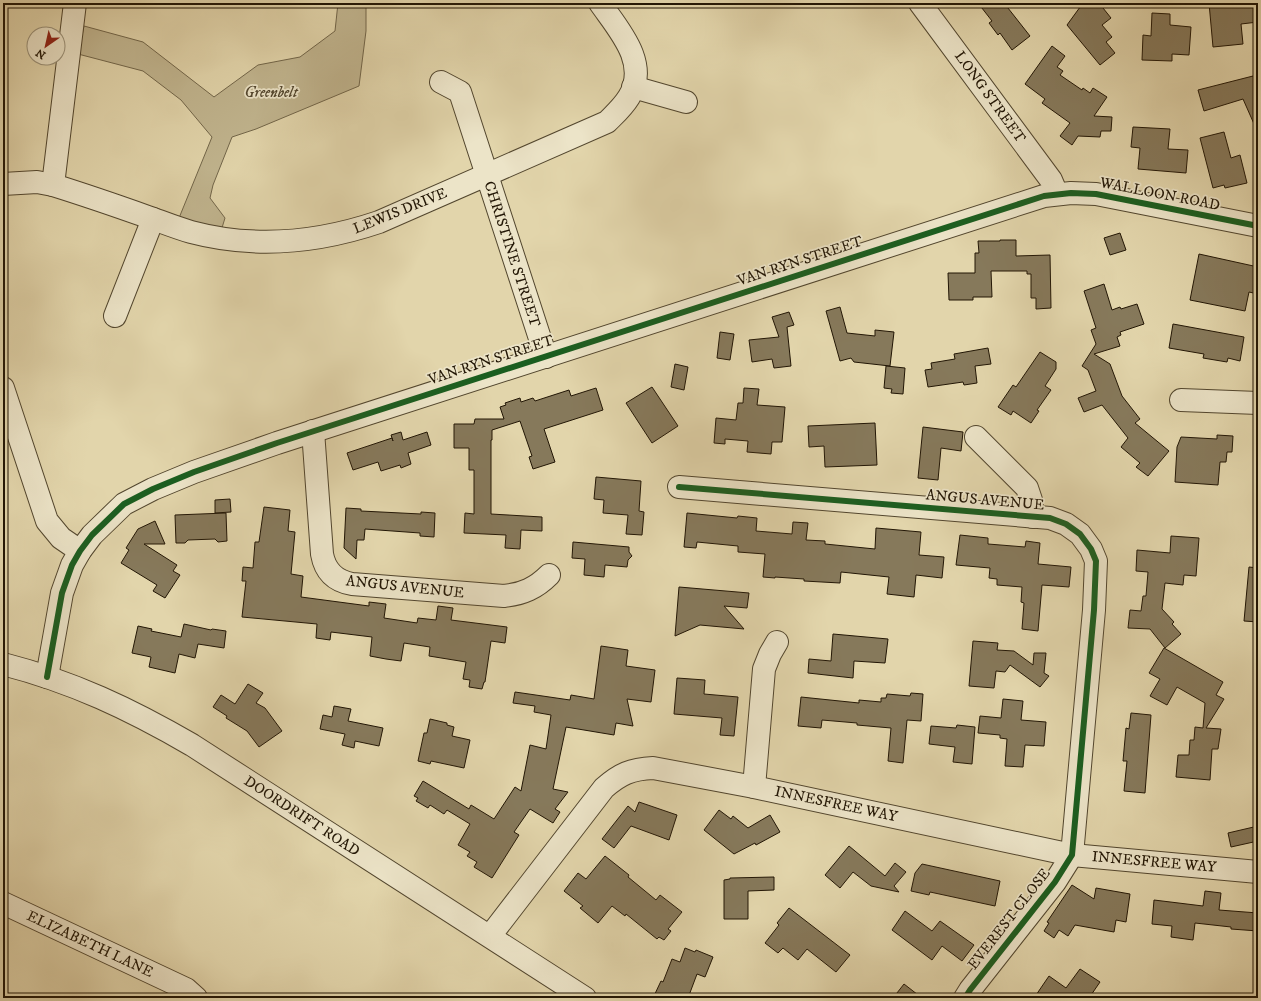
<svg xmlns="http://www.w3.org/2000/svg" width="1261" height="1001" viewBox="0 0 1261 1001" font-family="'IM FELL DW Pica',serif">
<style>
.green{fill:#c1b58f;stroke:#72664a}
.building{fill:#86795b;stroke:#221605}
.lines{fill:none;stroke-linecap:round;stroke-linejoin:round}
.minor-casing{stroke:#52462e;stroke-width:24}
.minor{stroke:#ece4c8;stroke-width:22}
.cycleway-casing{stroke:#ece4c8;stroke-width:8}
.cycleway{stroke:#1b5e20;stroke-width:6}
.labels{text-anchor:middle;dominant-baseline:central;stroke-width:3.5;stroke-linejoin:round;paint-order:stroke}
.park-label{font-size:15px;font-style:italic;fill:#52462e;stroke:#ece4c8}
.street-label{font-size:15px;fill:#221605;stroke:#ece4c8}
</style>
<rect width="100%" height="100%" fill="#e2d5ab"/>
<filter id="stains"><feTurbulence type="fractalNoise" baseFrequency=".005" numOctaves="4"/><feColorMatrix values="0 0 0 0 .2 0 0 0 0 .09 0 0 0 0 .02 0 0 0 .5 -.17"/></filter>
<radialGradient id="worn" r=".72"><stop offset=".6" stop-color="#630" stop-opacity="0"/><stop offset="1" stop-color="#630" stop-opacity=".3"/></radialGradient>
<polygon class="green" points="338,3 366,3 366,31 359,86 256,129 232,137 213,185 210,198 225,218 221,231 179,218 212,137 181,100 143,71 78,54 84,26 143,42 214,97 258,65 300,57 335,31"/>
<g class="building">
<polygon points="978,3 1004,3 1030,36 1012,50 1000,33 998,35 989,23 992,21"/>
<polygon points="1083,3 1099,3 1111,18 1102,25 1112,37 1106,42 1115,53 1100,65 1067,25"/>
<polygon points="1209,3 1256,3 1258,22 1241,24 1243,44 1213,47"/>
<polygon points="1152,13 1170,14 1170,25 1191,27 1189,55 1172,54 1172,61 1142,60 1143,35 1151,36"/>
<polygon points="1052,46 1065,56 1057,67 1063,71 1060,75 1082,90 1083,88 1090,93 1093,88 1107,97 1094,116 1112,117 1111,131 1101,131 1100,137 1078,136 1072,145 1060,136 1070,123 1042,103 1045,99 1025,84"/>
<polygon points="1253,76 1258,87 1258,133 1243,99 1204,111 1198,90"/>
<polygon points="1133,127 1170,129 1168,149 1188,150 1186,173 1138,169 1140,148 1131,147"/>
<polygon points="1224,132 1231,158 1240,155 1247,183 1225,188 1224,185 1213,188 1200,138"/>
<polygon points="1120,233 1126,250 1110,255 1104,238"/>
<polygon points="1000,240 1016,240 1016,256 1050,255 1051,308 1036,309 1036,298 1031,298 1031,274 1027,274 1027,271 991,271 992,297 973,297 973,300 949,300 948,273 975,273 975,253 979,253 978,241 1000,241"/>
<polygon points="1199,254 1258,267 1258,294 1249,292 1245,311 1190,300"/>
<polygon points="1104,284 1112,310 1120,307 1121,309 1137,304 1144,324 1120,332 1121,335 1117,337 1120,346 1094,354 1110,364 1122,396 1140,419 1135,423 1169,451 1148,476 1136,467 1140,463 1121,447 1128,438 1102,405 1084,412 1078,398 1096,391 1088,370 1082,366 1096,344 1091,330 1096,328 1084,291"/>
<polygon points="840,307 847,333 875,336 875,330 894,332 890,366 854,362 851,358 840,361 826,311"/>
<polygon points="789,312 794,325 787,327 791,366 774,368 772,359 752,362 749,340 779,337 772,317"/>
<polygon points="1173,324 1244,337 1240,361 1228,358 1227,362 1203,358 1204,354 1169,348"/>
<polygon points="720,332 734,334 730,360 717,358"/>
<polygon points="988,348 991,364 975,366 977,383 964,385 963,382 928,387 925,370 932,369 931,363 955,359 954,354"/>
<polygon points="1040,352 1056,362 1056,369 1045,386 1051,390 1037,410 1039,411 1031,423 1013,411 1011,415 998,407 1013,385 1016,387"/>
<polygon points="675,364 688,367 684,390 671,387"/>
<polygon points="886,366 905,368 903,394 891,393 892,389 884,388"/>
<polygon points="652,387 678,426 652,443 626,403"/>
<polygon points="596,388 603,410 544,429 555,462 533,469 529,457 532,456 520,421 492,430 492,440 491,440 491,514 542,517 542,531 521,530 520,549 505,548 506,535 464,533 465,513 474,514 474,470 469,470 469,448 454,448 454,424 474,424 475,419 504,419 500,407 506,405 505,403 520,398 521,402 533,398 535,401 569,390 571,396"/>
<polygon points="744,388 759,389 757,405 785,407 782,442 772,442 771,454 747,452 748,441 725,439 725,444 714,443 716,418 736,420 738,403 743,403"/>
<polygon points="875,423 877,465 825,467 824,446 809,447 808,426"/>
<polygon points="923,427 963,432 961,451 941,448 938,480 918,478"/>
<polygon points="401,432 403,440 427,432 431,445 408,453 411,464 401,468 400,465 381,471 378,462 353,470 347,453 392,438 393,441 391,435"/>
<polygon points="1217,435 1233,436 1232,452 1227,452 1226,462 1220,462 1218,485 1175,482 1177,447 1181,437 1217,439"/>
<polygon points="596,477 641,481 639,511 644,512 642,535 626,534 628,515 603,513 604,500 594,499"/>
<polygon points="230,499 231,512 215,513 215,500"/>
<polygon points="264,507 290,510 288,531 295,532 291,574 303,576 301,597 369,606 369,602 386,604 384,618 417,623 418,618 436,620 438,606 453,608 451,620 507,627 505,643 491,641 485,682 484,682 482,689 469,687 470,680 463,679 466,662 429,656 430,647 404,643 401,661 386,659 370,656 372,637 331,632 330,640 316,638 317,624 242,617 246,581 242,581 243,567 253,568 255,542 259,542"/>
<polygon points="346,508 361,509 361,511 421,514 421,512 435,513 434,537 420,536 420,533 365,529 364,540 357,540 356,559 344,548"/>
<polygon points="226,513 227,541 218,542 215,539 188,540 185,543 176,543 175,515"/>
<polygon points="687,513 737,518 738,516 757,518 756,531 792,534 793,522 808,523 806,540 825,541 825,544 875,549 876,528 921,532 919,555 944,557 942,578 916,575 914,597 887,594 889,577 841,572 840,583 804,581 804,579 775,577 775,578 763,577 765,554 738,552 738,546 697,542 696,548 684,547"/>
<polygon points="155,521 165,544 144,544 177,565 173,571 180,575 165,598 153,591 157,585 121,563 129,550 126,548 138,529"/>
<polygon points="960,535 988,538 988,544 1025,547 1026,541 1040,543 1038,564 1071,567 1069,587 1042,585 1038,631 1022,629 1024,603 1021,602 1022,587 997,585 997,579 989,578 990,568 956,565"/>
<polygon points="1171,536 1199,538 1196,576 1184,575 1183,585 1165,583 1162,609 1174,622 1172,624 1181,634 1165,648 1150,629 1128,628 1130,610 1141,611 1143,596 1146,596 1148,572 1136,571 1137,550 1170,553"/>
<polygon points="573,542 629,547 629,552 632,556 628,560 627,567 605,565 604,577 584,575 585,559 572,558"/>
<polygon points="1249,567 1258,568 1258,622 1244,621"/>
<polygon points="679,587 749,593 747,608 724,606 744,629 700,625 675,636"/>
<polygon points="184,624 211,630 212,629 226,631 224,648 198,644 195,658 179,654 175,673 149,667 151,657 132,653 138,626 152,629 151,631 181,637"/>
<polygon points="833,634 888,639 885,663 854,661 853,678 808,673 809,659 831,661"/>
<polygon points="973,641 998,643 997,650 1014,651 1033,665 1034,653 1046,653 1044,673 1049,676 1040,687 1010,665 1005,672 996,671 994,688 969,686"/>
<polygon points="601,646 628,650 626,666 655,670 651,702 627,699 633,726 616,723 614,735 566,727 553,789 568,792 555,809 560,812 553,823 530,809 514,832 519,835 492,878 474,867 477,862 467,856 470,852 458,845 470,824 447,810 444,814 430,805 428,808 416,801 418,798 414,796 423,781 469,809 471,805 494,819 515,787 521,791 530,745 546,749 551,715 534,712 535,706 513,703 515,692 570,700 571,695 594,699"/>
<polygon points="1164,648 1223,682 1216,695 1224,699 1206,728 1221,729 1218,749 1212,749 1210,780 1176,777 1178,755 1189,755 1190,740 1194,740 1195,727 1203,728 1205,703 1177,687 1167,705 1150,696 1160,679 1149,673"/>
<polygon points="677,678 705,680 704,694 738,697 734,736 720,735 722,718 674,714"/>
<polygon points="248,684 263,693 256,703 265,708 282,731 259,747 247,731 226,718 227,716 213,707 221,695 235,704"/>
<polygon points="911,693 923,694 921,721 907,720 903,763 888,761 891,728 857,725 857,723 822,720 821,728 798,726 801,697 859,703 859,700 881,702 881,698 886,698 887,694 910,696"/>
<polygon points="1003,699 1023,701 1021,720 1046,722 1044,746 1025,745 1023,767 1005,766 1007,739 1000,738 1000,735 978,733 980,716 1001,718"/>
<polygon points="334,706 351,709 348,721 383,728 379,746 355,741 354,748 342,745 345,734 320,729 323,715 332,717"/>
<polygon points="1131,713 1151,715 1145,793 1124,791 1127,761 1123,761 1126,728 1129,729"/>
<polygon points="430,719 447,723 447,725 454,727 452,736 470,740 464,768 431,761 430,764 418,761 424,733 427,733"/>
<polygon points="957,725 975,727 972,764 953,762 955,747 929,744 931,726 956,728"/>
<polygon points="639,802 677,815 669,840 631,826 614,848 602,839 628,806 635,812"/>
<polygon points="719,810 731,819 733,816 748,828 770,815 780,832 756,845 755,843 734,854 704,830"/>
<polygon points="1258,826 1258,841 1231,847 1228,833"/>
<polygon points="849,846 885,876 895,863 906,872 894,886 899,892 871,886 853,872 840,888 825,875"/>
<polygon points="605,856 629,875 628,877 656,900 660,895 682,912 668,929 671,931 664,940 659,937 657,939 626,914 625,916 612,906 598,923 580,908 583,906 564,891 578,873 586,879"/>
<polygon points="922,864 1000,881 995,906 930,892 929,895 911,891 915,873"/>
<polygon points="774,877 774,890 748,891 748,919 724,919 724,880 730,879 730,878"/>
<polygon points="1072,885 1094,899 1096,888 1130,894 1126,922 1116,920 1114,932 1075,925 1068,936 1059,930 1054,938 1044,931 1049,923 1047,922"/>
<polygon points="1205,891 1221,893 1219,910 1258,913 1258,931 1231,929 1231,927 1195,923 1193,940 1171,937 1172,926 1152,924 1154,900 1203,906"/>
<polygon points="789,908 850,955 836,972 807,949 798,960 783,948 778,953 765,943 779,925 777,923"/>
<polygon points="905,911 932,931 940,921 974,945 962,961 942,946 932,960 892,930"/>
<polygon points="685,948 695,952 696,950 713,957 705,977 697,974 688,998 653,998 661,981 663,982 672,959 680,962"/>
<polygon points="1080,969 1100,982 1089,998 1034,998 1049,976 1066,988"/>
<polygon points="904,984 922,998 893,998"/>
</g>
<g class="lines">
<defs>
<g id="minor">
<polyline points="920,3 1051,180 1057,194"/>
<polyline points="441,82 460,92 546,357"/>
<polyline points="633,87 686,102"/>
<path d="M3 184 37 182 53 185C85 195 117 206 148 217 162 222 177 228 191 232 255 249 317 243 379 222L607 122C615 114 623 107 629 97 650 63 618 29 600 3"/>
<polyline points="53,185 75,3"/>
<polyline points="115,316 153,219"/>
<polyline points="3,388 47,521 61,538 80,551"/>
<polyline points="1181,400 1258,403"/>
<path d="M313 431 322 554C325 571 335 581 352 584L504 596C523 594 536 588 549 575"/>
<polyline points="976,437 1027,488 1031,500 1033,517"/>
<polyline points="679,487 1050,518 1066,524 1080,534 1091,549 1096,561 1094,610 1072,855 1055,882 970,990 965,998"/>
<path d="M3 664C73 682 130 709 192 745L585 998"/>
<polyline points="47,677 62,593 72,565 80,551 92,535 124,504 153,489 194,472 277,443 1044,196 1071,193 1096,194 1258,226"/>
<polyline points="754,787 764,669 770,654 777,642"/>
<polyline points="3,903 186,989 196,998"/>
<path d="M490 936 604 788C620 774 631 769 653 768L754 787 1072 855 1258 872"/>
</g>
</defs>
<use href="#minor" class="minor-casing"/>
<use href="#minor" class="minor"/>
<defs>
<g id="cycleway">
<polyline points="679,487 1050,518 1066,524 1080,534 1091,549 1096,561 1094,610 1072,855 1055,882 970,990 965,998"/>
<polyline points="47,677 62,593 72,565 80,551 92,535 124,504 153,489 194,472 277,443 1044,196 1071,193 1096,194 1258,226"/>
</g>
</defs>
<use href="#cycleway" class="cycleway-casing"/>
<use href="#cycleway" class="cycleway"/>
</g>
<g class="labels">
<g class="park-label">
<text x="271" y="92">Greenbelt</text>
</g>
<g class="street-label">
<text transform="translate(990 97) rotate(54)">LONG STREET</text>
<text transform="translate(1160 194) rotate(11)">WALLOON ROAD</text>
<text transform="translate(400 211) rotate(-22)">LEWIS DRIVE</text>
<text transform="translate(512 254) rotate(72)">CHRISTINE STREET</text>
<text transform="translate(800 261) rotate(-18)">VAN RYN STREET</text>
<text transform="translate(491 360) rotate(-18)">VAN RYN STREET</text>
<text transform="translate(985 500) rotate(5)">ANGUS AVENUE</text>
<text transform="translate(405 587) rotate(6)">ANGUS AVENUE</text>
<text transform="translate(836 804) rotate(12)">INNESFREE WAY</text>
<text transform="translate(302 816) rotate(33)">DOORDRIFT ROAD</text>
<text transform="translate(1154 862) rotate(5)">INNESFREE WAY</text>
<text transform="translate(1009 919) rotate(-52)">EVEREST CLOSE</text>
<text transform="translate(90 944) rotate(25)">ELIZABETH LANE</text>
</g>
</g>
<rect width="1261" height="1001" fill="none" stroke="#e2d5ab" stroke-width="16"/>
<rect x="4" y="4" width="1253" height="993" fill="none" stroke="#221605" stroke-width="2"/>
<rect x="8" y="8" width="1245" height="985" fill="none" stroke="#221605"/>
<g transform="translate(46 46) rotate(214)"><circle r="19" fill="#ece4c8" stroke="#9b927a"/>
<path d="M0-3L7 15L0 10L-7 15Z" fill="#8f2418"/>
<text y="-6" font-size="11" font-weight="bold" text-anchor="middle" fill="#221605">N</text>
</g>
<rect width="100%" height="100%" filter="url(#stains)"/>
<rect width="100%" height="100%" fill="url(#worn)"/>
</svg>
